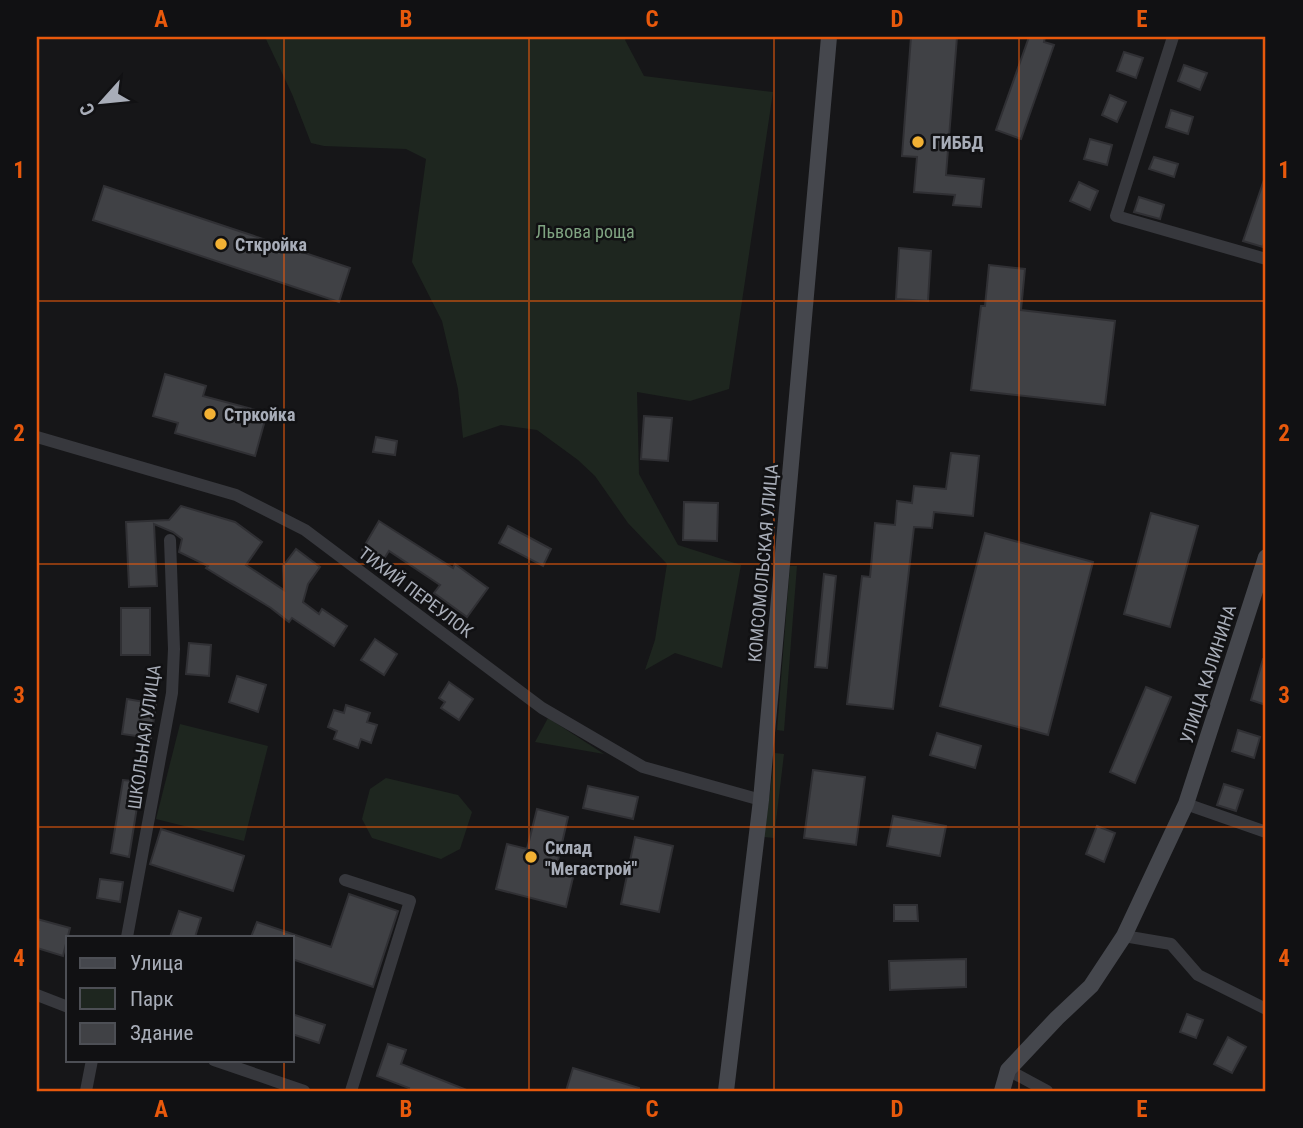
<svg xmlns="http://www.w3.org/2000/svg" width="1303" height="1128" viewBox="0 0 1303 1128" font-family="'Roboto Condensed',sans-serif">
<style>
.green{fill:#1e261f}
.building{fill:#404145;stroke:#303034;stroke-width:2}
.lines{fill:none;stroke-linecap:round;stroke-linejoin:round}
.street{stroke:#37383d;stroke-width:12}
.secondary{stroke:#45474d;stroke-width:16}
.grid{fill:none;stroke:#e8590c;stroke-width:2;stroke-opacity:0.55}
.poi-dot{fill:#f2b134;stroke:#111113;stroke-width:2.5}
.labels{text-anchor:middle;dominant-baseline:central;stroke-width:5;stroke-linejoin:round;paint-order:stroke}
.poi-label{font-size:18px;font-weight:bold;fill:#a8adb8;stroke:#111113;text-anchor:start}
.park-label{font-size:18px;fill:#7fa381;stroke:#111113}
.street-label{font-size:18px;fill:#a8adb8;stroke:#111113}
.neatline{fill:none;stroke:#e8590c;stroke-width:2.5}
.grid-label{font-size:23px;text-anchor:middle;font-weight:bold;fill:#e8590c}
</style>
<rect width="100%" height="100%" fill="#161618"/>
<g class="green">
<polygon points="265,37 627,37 625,40 644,76 773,92 729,389 690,401 637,392 639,474 678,545 741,565 722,668 675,653 645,670 655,640 667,564 628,523 595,476 578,460 537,430 501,425 463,438 458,389 442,321 412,262 426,159 406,149 324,146 311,143 292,94"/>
<polygon points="790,566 797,566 784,731 777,730"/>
<polygon points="548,718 604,754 535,742"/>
<polygon points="180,724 268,746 244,841 156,819"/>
<polygon points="775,753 784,754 774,838 764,837"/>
<polygon points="386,778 458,795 472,812 460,849 441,859 372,838 362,819 370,789"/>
</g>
<g class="building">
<polygon points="911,37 957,37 946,175 984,179 981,207 953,205 955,195 914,192 917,157 902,156"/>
<polygon points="1029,37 1045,37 1044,42 1054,45 1021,139 996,130"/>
<polygon points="1124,52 1143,58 1136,78 1117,71"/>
<polygon points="1184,65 1207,73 1200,90 1178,81"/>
<polygon points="1110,95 1126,102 1117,122 1102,115"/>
<polygon points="1171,110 1193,117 1188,134 1166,127"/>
<polygon points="1090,139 1112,145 1107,165 1084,159"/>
<polygon points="1154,157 1178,164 1174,177 1149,169"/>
<polygon points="1265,177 1266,236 1263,247 1243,241"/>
<polygon points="1079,182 1098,191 1090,210 1070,201"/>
<polygon points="104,186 350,268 339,302 93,220"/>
<polygon points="1139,197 1164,205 1160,219 1134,212"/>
<polygon points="899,248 931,251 928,301 896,299"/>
<polygon points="989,265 1025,269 1021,310 1115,321 1105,405 971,390 981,306 985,306"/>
<polygon points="165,374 206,386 203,396 267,413 255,456 175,433 178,423 153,416"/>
<polygon points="644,416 672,418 668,461 641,459"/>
<polygon points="376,437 397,441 395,455 373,452"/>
<polygon points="951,453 979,456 973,516 934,512 932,528 914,527 893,709 847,704 862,576 870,577 875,523 895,525 897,501 912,503 914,486 946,489"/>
<polygon points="684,502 718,503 717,541 683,540"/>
<polygon points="181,506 235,522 262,542 246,565 284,590 283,566 296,549 320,567 308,584 303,602 319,614 322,609 347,626 334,646 292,618 289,622 271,608 206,568 208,566 179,552 182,539 173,532 154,524 157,586 129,587 126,522 169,520"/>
<polygon points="1151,513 1198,526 1170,627 1124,614"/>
<polygon points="379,521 453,568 455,564 488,588 467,617 434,593 440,585 389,551 382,562 362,550"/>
<polygon points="508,526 551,549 543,566 499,543"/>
<polygon points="985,533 1093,562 1048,735 940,706"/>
<polygon points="824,574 836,576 827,668 815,667"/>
<rect x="121" y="608" width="29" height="47"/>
<polygon points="375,639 397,654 384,675 361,660"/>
<polygon points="189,643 211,645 209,676 186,674"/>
<polygon points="1263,659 1266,659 1266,705 1251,700"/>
<polygon points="237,676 266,685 258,712 229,702"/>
<polygon points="449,682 473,699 459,720 441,708 445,702 439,698"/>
<polygon points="1146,687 1171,697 1135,783 1110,772"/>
<polygon points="127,699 156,704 151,738 122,734"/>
<polygon points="346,705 370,713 367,722 377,725 371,743 361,739 358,748 334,739 337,731 328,727 334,710 344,713"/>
<polygon points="1238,730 1260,737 1254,758 1232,751"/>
<polygon points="937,733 981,746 975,768 930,755"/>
<polygon points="813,770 865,777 856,845 804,838"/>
<polygon points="123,780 141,782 129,857 111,853"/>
<polygon points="1224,784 1243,790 1236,811 1217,805"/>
<polygon points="588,786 638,797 633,819 583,808"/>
<polygon points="537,809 568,817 557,865 575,869 566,907 496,889 507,844 527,849"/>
<polygon points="893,816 946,826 940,856 887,846"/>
<polygon points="1097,826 1115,833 1104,862 1086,854"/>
<polygon points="161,829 244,856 233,891 150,864"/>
<polygon points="635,837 673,846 659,912 621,904"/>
<polygon points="100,879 123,882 120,902 97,898"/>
<polygon points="349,894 398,911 373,987 292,959 292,937 251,937 257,922 331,947"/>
<polygon points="894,905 917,905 918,921 894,921"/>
<polygon points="179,911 201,918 195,937 170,937"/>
<polygon points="37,919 70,928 63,956 37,948"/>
<polygon points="966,959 966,987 890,990 889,961"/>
<polygon points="292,1014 325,1025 319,1043 292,1034"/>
<polygon points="1187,1014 1203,1020 1196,1038 1180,1032"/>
<polygon points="1228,1037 1246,1047 1232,1073 1214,1064"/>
<polygon points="388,1044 406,1050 401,1064 469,1091 408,1091 409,1088 377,1076"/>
<polygon points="573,1068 639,1088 639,1091 566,1091"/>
</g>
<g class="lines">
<g class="street">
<polyline points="1173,37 1116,216 1266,259"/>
<polyline points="37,437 236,495 305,530 542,708 643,767 761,800"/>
<polyline points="1186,804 1266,832"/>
<polyline points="345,880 410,901 351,1091"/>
<polyline points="1124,936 1171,944 1198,975 1266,1009"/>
<polyline points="127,937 172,693 174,649 170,540"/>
<polyline points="37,995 68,1007"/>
<polyline points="214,1060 304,1091"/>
<polyline points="1008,1070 1047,1091"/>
<polyline points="86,1091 92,1060"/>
</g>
<g class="secondary">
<polyline points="726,1091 761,800 829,37"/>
<polyline points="1002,1091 1008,1070 1057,1018 1091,986 1124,936 1186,804 1266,557"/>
</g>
</g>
<path class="grid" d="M284 37V937M529 37V1091M774 37V1091M1019 37V1091M37 301H1266M37 564H1266M37 827H1266M284 1060V1091"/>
<g class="poi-dot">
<circle cx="918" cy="142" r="7"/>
<circle cx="221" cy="244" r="7"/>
<circle cx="210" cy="414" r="7"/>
<circle cx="531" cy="857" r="7"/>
</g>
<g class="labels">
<g class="poi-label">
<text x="932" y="142">ГИББД</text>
<text x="235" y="244">Сткройка</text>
<text x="224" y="414">Стркойка</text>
<text x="545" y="847">Склад<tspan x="545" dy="21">"Мегастрой"</tspan></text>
</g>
<g class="park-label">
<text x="585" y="231">Львова роща</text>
</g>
<g class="street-label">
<text transform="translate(763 563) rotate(-85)">КОМСОМОЛЬСКАЯ УЛИЦА</text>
<text transform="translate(416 592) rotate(37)">ТИХИЙ ПЕРЕУЛОК</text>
<text transform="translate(1208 674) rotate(-72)">УЛИЦА КАЛИНИНА</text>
<text transform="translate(144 737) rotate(-82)">ШКОЛЬНАЯ УЛИЦА</text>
</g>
</g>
<rect width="1303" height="1128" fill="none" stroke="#111113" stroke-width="77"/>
<rect x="66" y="936" width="228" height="126" fill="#111113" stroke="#4d4f55" stroke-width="2"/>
<rect x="80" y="958" width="35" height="10" fill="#45474d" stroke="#4d4f55" stroke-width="2"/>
<text x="130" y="970" font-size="21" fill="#a8adb8">Улица</text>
<rect x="80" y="988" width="35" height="21" fill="#1e261f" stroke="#4d4f55" stroke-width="2"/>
<text x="130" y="1006" font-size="21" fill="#a8adb8">Парк</text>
<rect x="80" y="1023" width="35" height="21" fill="#404145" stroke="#4d4f55" stroke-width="2"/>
<text x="130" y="1040" font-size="21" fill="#a8adb8">Здание</text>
<g transform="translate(102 102) rotate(243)" stroke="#111113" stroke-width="5" paint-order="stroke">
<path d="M0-5L12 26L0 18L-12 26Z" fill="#a8adb8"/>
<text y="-10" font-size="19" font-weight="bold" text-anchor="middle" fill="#a8adb8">С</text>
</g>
<rect x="38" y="38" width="1226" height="1052" class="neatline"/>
<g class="grid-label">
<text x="161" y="27">A</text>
<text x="406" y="27">B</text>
<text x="652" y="27">C</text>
<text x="897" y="27">D</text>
<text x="1142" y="27">E</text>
<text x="19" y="178">1</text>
<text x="1284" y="178">1</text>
<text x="19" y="441">2</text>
<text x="1284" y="441">2</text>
<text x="19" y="703">3</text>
<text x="1284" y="703">3</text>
<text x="19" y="966">4</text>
<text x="1284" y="966">4</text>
<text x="161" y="1117">A</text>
<text x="406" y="1117">B</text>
<text x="652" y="1117">C</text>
<text x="897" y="1117">D</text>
<text x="1142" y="1117">E</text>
</g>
</svg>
